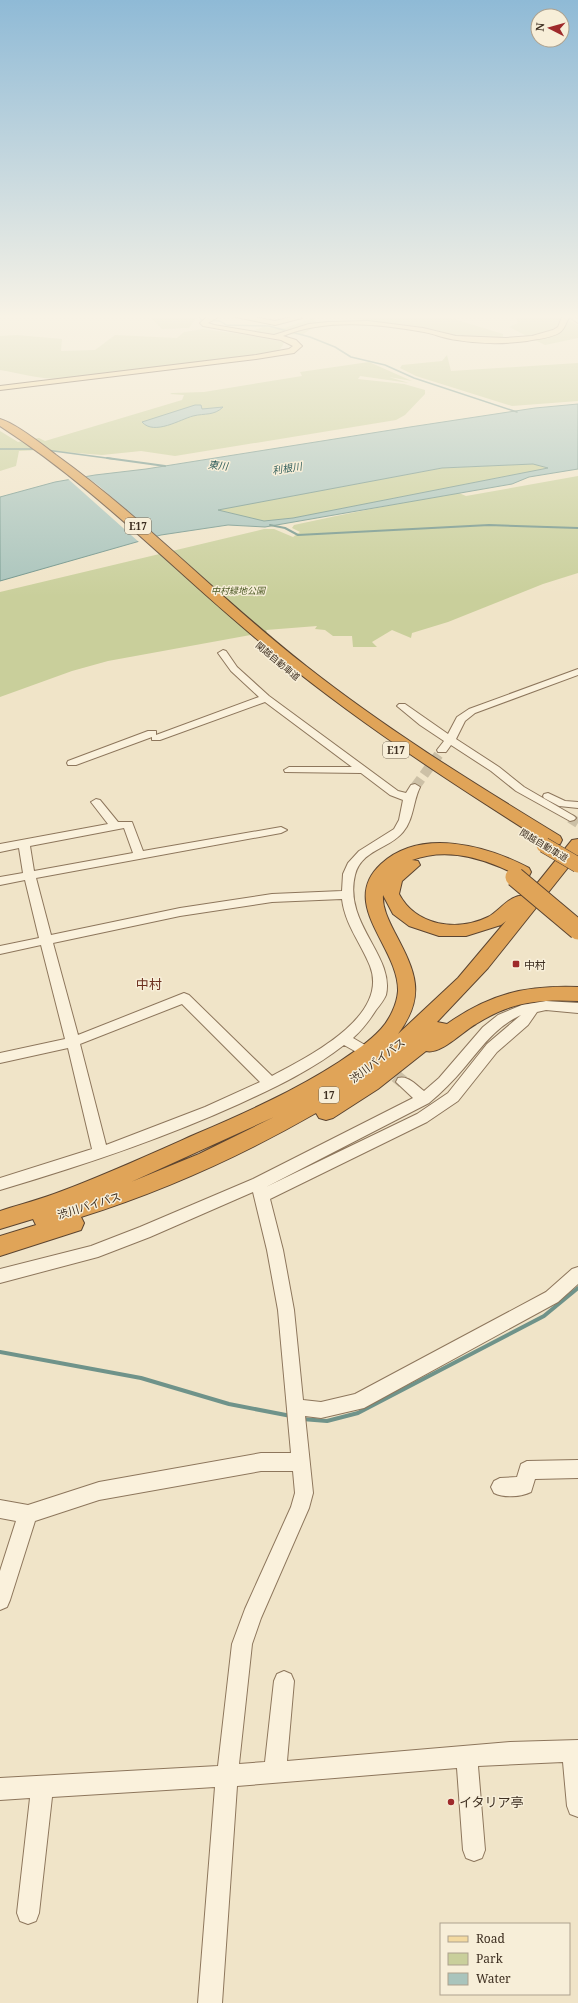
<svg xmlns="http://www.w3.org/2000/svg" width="578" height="2003" viewBox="0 0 578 2003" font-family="'Noto Serif','Noto Sans JP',serif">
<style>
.green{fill:#c9cf9b}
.water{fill:#a9c4bc;stroke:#6f938a;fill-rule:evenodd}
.pier{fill:#f0e4c8}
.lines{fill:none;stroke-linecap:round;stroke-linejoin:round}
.stream-far2{stroke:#6f938a;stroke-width:1.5}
.stream-far1{stroke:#6f938a;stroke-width:2}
.stream{stroke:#6f938a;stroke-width:4}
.minor-tunnel-far1{stroke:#ccc0a6;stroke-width:10;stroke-dasharray:10 5;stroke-linecap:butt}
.minor-tunnel{stroke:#ccc0a6;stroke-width:13;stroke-dasharray:13 6;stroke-linecap:butt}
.minor-casing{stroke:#8d765c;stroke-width:2}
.major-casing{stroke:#5b4430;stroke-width:2}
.highway-casing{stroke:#5b4430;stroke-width:2}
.minor{fill:#faf1dc;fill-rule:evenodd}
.major{fill:#f3d9a0;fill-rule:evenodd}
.highway{fill:#e0a458;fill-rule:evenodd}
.highway-bridge-far1-casing{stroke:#5b4430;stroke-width:16;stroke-linecap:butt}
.highway-bridge-casing{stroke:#5b4430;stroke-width:21;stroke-linecap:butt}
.highway-bridge-far1{stroke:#e0a458;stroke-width:15}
.highway-bridge{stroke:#e0a458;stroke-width:19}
.poi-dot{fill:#9e2a2b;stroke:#f7eed8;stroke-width:1.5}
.labels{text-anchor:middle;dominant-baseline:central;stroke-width:3;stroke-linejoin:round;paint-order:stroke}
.far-park-label{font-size:9px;font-style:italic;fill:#4d5a26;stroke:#f7eed8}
.far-street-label{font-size:9px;fill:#3d2e20;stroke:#f7eed8}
.far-water-label{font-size:10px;font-style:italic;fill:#2f5d5a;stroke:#f7eed8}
.shield{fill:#f7eed8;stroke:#756857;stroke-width:1}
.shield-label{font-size:10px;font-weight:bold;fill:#3d2e20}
.poi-label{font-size:11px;fill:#3d2e20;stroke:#f7eed8;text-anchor:start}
.street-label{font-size:11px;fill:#3d2e20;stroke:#f7eed8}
.quarter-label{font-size:13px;fill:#6b2e1e;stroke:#f7eed8}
.near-poi-label{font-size:13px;fill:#3d2e20;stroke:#f7eed8;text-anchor:start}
</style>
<rect width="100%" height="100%" fill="#f0e4c8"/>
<g class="green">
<polygon points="149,316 196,316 197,317 189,328 162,329"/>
<path d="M348 316H444L503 334V337C476 344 448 333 421 327 396 322 372 325 348 316Z"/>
<polygon points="516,316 560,316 578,325 578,338 545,345 509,327 518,323"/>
<polygon points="313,318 318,325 303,334 282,335 252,331 263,327 285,328"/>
<path d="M203 329 248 335 284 342C281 352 275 352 265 354L135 371C109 369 85 379 58 379 40 379 19 373 0 370V336L17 335 62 339 61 351 95 350 115 335 177 338 184 332Z"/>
<polygon points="447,355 451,371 578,363 578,401 512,406 416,376 400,368 402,365 442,361"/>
<polygon points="369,362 412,381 389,377 409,383 360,376 358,379 404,384 425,390 425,394 405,415 396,420 175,456 141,451 102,455 39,450 19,451 16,466 0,471 0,431 18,442 39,438 45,441 182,400 184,395 170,394 172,393 204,392 302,376 300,372"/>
<polygon points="533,464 549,468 293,518 264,521 217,510 442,468"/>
<path d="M578 476V573L543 584 448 622 412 633 411 638 392 630 372 642 377 647H353L352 636H333L325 630 315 629 317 626 266 630 267 632 108 661 72 671 0 697V592L264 529H274L293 537 300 532 292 528 294 525C349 513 404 502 459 493L466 496Z"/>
</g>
<g class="water">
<path d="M578 404V469L529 477 512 484 265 527 228 525 161 535 0 581V497L55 482 95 475 146 469 410 427 535 408ZM533 464 548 468 293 518 264 521 218 510 442 468Z"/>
<path d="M195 405H201L202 409 223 407C214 416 205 413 193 416 181 419 154 436 142 422Z"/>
</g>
<polygon class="pier" points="84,475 99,486 158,538 140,543 67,478"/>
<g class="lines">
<g class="stream-far2">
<polyline points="198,316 202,320 220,321 226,325 269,326 310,337 335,347 351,357 385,365 414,378 517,412"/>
<polyline points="0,449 38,449"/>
<polyline points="46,450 114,459"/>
</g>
<g class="stream-far1">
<polyline points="107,458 165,466"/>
<polyline points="270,525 285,528 298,535 489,525 578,528"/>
</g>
<g class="stream">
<polyline points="0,1352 141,1378 229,1404 291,1416"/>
<polyline points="302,1419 327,1421 358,1413 544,1316 578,1288"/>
</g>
<g class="minor-tunnel-far1">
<polyline points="415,787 442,750"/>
<polyline points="570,818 578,823"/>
</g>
<polyline class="minor-tunnel" points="381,1064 403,1082"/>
<defs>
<g id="minor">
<polygon points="568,316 578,319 578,323"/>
<path d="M223 650 226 651 237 667 269 696 398 791 406 793 411 785 415 784 420 787C413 801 414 819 403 832 389 849 361 850 355 875 343 924 395 956 386 995 384 1000 380 1005 376 1010 369 1021 363 1029 353 1038L365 1045 367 1049 365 1053 360 1054 344 1045C312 1070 276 1087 239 1104 162 1139 81 1166 0 1190V1178L92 1149 68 1048 0 1063V1053L65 1039 41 945 0 954V946L39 938 25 880 0 885V877L23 873 19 848 0 852V844L108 824 91 802 96 799 100 800 118 822H132L143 851 281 827 287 830 281 833 36 878 51 935 180 908 272 894 342 891 343 874 348 863 359 851 394 829 399 820 403 800 390 795 361 773 285 772 284 770 289 767H352L265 702 160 740H152V737L76 765H68L67 763 68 761 148 731H156V735L259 697 231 671 218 653ZM124 828 133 853 34 871 30 846ZM342 899C345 925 361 943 370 966 390 1017 307 1057 272 1076L189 995 184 993 78 1035 53 943 180 916 272 902ZM182 1004 260 1082 205 1107 106 1145 80 1044Z"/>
<polygon points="578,669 578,675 475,713 465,721 456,739 499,767 524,787 574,816 576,818 574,820 570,821 516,791 491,771 451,745 446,752 438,752 437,750 444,741 420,725 397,706 399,704 405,704 448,734 457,717 469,709"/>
<polygon points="548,793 565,801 578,802 578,808 559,806 544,798 543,796 544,794"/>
<path d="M546 1001 578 1003V1013L546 1010 537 1012 528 1025 497 1052 458 1101 427 1122 270 1199 283 1250 294 1310 303 1400 321 1402 355 1394 546 1292 572 1269 578 1267V1284L558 1302 364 1408 321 1418 305 1416 313 1493 309 1508 261 1618 252 1644 239 1764 265 1762 274 1681 277 1674 284 1671 291 1674 294 1681 287 1761 510 1742 578 1740V1817L570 1814 567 1806 563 1762 478 1766 485 1850 482 1858 474 1861 466 1858 463 1850 457 1768 237 1786 222 2003H198L215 1787 52 1797 39 1913 36 1921 28 1924 20 1921 17 1913 30 1798 0 1800V1778L218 1766 232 1644 245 1609 291 1507 295 1493 293 1471H261L99 1500 35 1521 10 1600 7 1607 0 1610V1571L16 1521 0 1518V1500L28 1505 99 1482 261 1453H291L278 1310 267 1250 253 1192 150 1237 98 1257 0 1283V1269L91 1246 140 1227 253 1179 413 1098 396 1082 398 1078C408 1075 416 1085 424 1091L439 1078 483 1027 498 1015 522 1005ZM521 1015 487 1044 448 1093 417 1114 266 1187 429 1103C442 1092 453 1081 464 1068 482 1047 495 1027 521 1015Z"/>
<path d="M578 1460V1478L535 1479 531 1492C521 1497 504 1498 494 1493L491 1487 494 1481 500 1478 517 1477 521 1464 527 1461Z"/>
</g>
<g id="major">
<path d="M208 316H220L208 323 214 325 274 335 309 324 328 322 368 321 423 328 456 336 506 338 532 336 553 330 558 327 562 317 571 316C565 321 566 329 559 333 551 338 537 339 527 341 504 344 480 344 457 340 446 339 435 334 424 332 379 324 326 318 283 336L296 340 302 346 294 353 256 359 0 390V386L256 355 289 349 293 346 281 340 203 326 200 323Z"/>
<polygon points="231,316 249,316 275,321 296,316 302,318 275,325"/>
</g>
<g id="highway">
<path d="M0 419C15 423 43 445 56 455 145 519 220 599 306 666 386 729 473 783 560 836L562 840 560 844 554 845 548 844C450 782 353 719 264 645 175 572 98 489 0 426Z"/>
<path d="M578 839V855L488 968 437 1022 447 1024C490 994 525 985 578 987V1001C537 999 511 1002 476 1024 463 1031 441 1055 426 1051L378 1089 333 1118 326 1120 319 1118 316 1113C241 1156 164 1191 81 1217L84 1223 81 1230 0 1256V1236L36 1225 33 1219 0 1229V1211C21 1204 42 1199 62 1191 107 1174 151 1154 196 1134 245 1113 294 1091 339 1062 354 1052 369 1042 381 1029 390 1019 397 1004 398 991 399 947 338 904 381 864 421 827 488 846 529 868L531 872 529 876 523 877C515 875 508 870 500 867 472 855 441 849 412 860L418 861 420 865 402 881 399 894C416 926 457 932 488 917 500 911 511 892 527 896L572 840ZM383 895 393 914 409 926 439 936H466L501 925 506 921 458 978 398 1034C427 995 415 971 395 933 389 921 382 908 383 895ZM274 1117 199 1154 131 1182Z"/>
</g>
</defs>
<use href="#minor" class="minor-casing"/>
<use href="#major" class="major-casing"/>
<use href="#highway" class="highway-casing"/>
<use href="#minor" class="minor"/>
<use href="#major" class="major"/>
<use href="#highway" class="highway"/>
<defs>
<polyline id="highway-bridge-far1" points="544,845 578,865"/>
<polyline id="highway-bridge" points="515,877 578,930"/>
</defs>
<use href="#highway-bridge-far1" class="highway-bridge-far1-casing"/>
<use href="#highway-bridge" class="highway-bridge-casing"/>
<use href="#highway-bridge-far1" class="highway-bridge-far1"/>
<use href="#highway-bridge" class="highway-bridge"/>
</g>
<linearGradient id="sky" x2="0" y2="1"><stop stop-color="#8fbad6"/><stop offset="0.53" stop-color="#f8f3e6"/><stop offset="1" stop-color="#f8f3e6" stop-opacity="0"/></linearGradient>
<rect width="578" height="597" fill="url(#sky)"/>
<g class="poi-dot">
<rect x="512" y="960" width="8" height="8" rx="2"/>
<circle cx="451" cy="1802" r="4"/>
</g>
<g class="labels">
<g class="far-park-label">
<text x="238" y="590">中村緑地公園</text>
</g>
<g class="far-street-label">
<text transform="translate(278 661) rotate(40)">関越自動車道</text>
<text transform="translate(544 845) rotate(31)">関越自動車道</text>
</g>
<g class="far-water-label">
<text transform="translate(218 465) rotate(6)">東川</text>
<text transform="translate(287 468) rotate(-9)">利根川</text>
</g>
<g class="shield">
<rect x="125" y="518" width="26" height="16" rx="3"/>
<rect x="383" y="742" width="26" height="16" rx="3"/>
<rect x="319" y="1087" width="20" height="16" rx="3"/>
</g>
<g class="shield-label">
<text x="138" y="526">E17</text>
<text x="396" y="750">E17</text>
<text x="329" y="1095">17</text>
</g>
<g class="poi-label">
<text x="524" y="964">中村</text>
</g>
<g class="street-label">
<text transform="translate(377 1060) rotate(-37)">渋川バイパス</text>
<text transform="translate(89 1205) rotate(-17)">渋川バイパス</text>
</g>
<g class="quarter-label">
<text x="149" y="984">中村</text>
</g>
<g class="near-poi-label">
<text x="459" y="1802">イタリア亭</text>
</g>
</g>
<rect x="440" y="1923" width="130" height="72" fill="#f7eed8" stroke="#ada18e"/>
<rect x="448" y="1936" width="20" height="6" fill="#f3d9a0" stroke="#ada18e"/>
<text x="476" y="1943" font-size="12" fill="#3d2e20">Road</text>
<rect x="448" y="1953" width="20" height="12" fill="#c9cf9b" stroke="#ada18e"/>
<text x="476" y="1963" font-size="12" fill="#3d2e20">Park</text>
<rect x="448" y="1973" width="20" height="12" fill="#a9c4bc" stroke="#ada18e"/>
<text x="476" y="1983" font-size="12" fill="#3d2e20">Water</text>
<g transform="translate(550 28) rotate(276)"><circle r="19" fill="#f7eed8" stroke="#ada18e"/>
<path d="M0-3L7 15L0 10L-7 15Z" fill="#9e2a2b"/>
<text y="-6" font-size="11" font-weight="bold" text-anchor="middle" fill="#3d2e20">N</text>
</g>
</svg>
